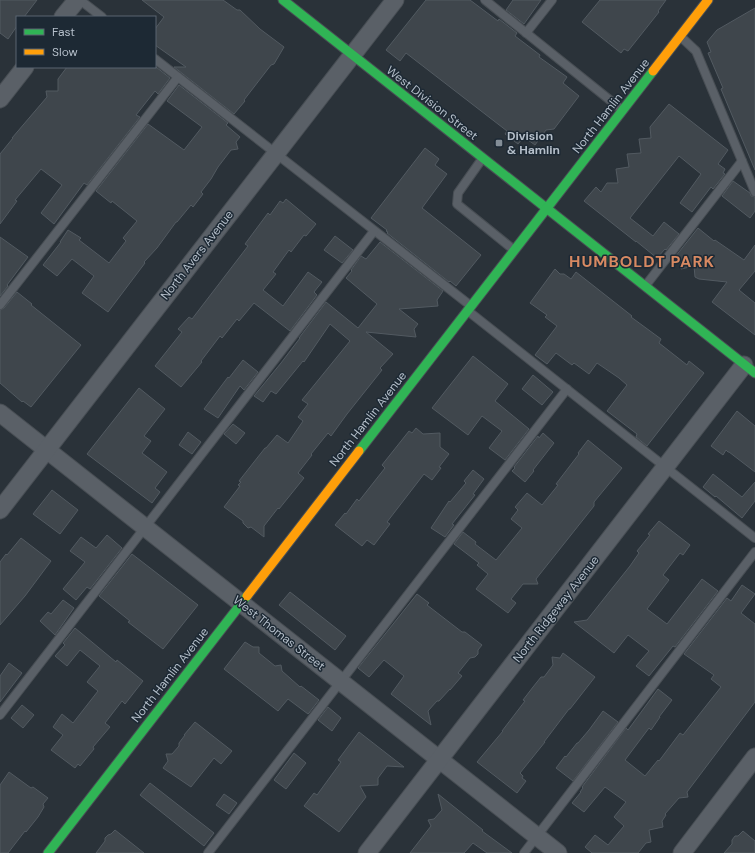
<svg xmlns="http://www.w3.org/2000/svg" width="755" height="853" viewBox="0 0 755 853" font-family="'DM Sans',sans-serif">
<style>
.building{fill:#3f464c;stroke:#525a61}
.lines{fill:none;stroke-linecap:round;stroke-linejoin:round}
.lane-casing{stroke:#484e54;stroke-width:10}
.street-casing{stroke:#484e54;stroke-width:19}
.fast-casing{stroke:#484e54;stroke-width:11}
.slow-casing{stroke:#484e54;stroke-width:11}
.lane{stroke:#5a6067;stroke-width:8}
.street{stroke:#5a6067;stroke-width:17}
.fast{stroke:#30b455;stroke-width:9}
.slow{stroke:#ff9f0a;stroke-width:9}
.poi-dot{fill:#848e97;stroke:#1d2934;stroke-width:1.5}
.labels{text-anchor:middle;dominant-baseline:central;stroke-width:3;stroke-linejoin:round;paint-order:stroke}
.street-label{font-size:12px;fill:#b5bfca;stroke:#1d2934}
.poi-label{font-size:12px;font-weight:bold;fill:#b5bfca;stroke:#1d2934;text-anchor:start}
.district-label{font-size:16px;font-weight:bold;letter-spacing:1px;fill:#d78962;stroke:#1d2934}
</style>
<rect width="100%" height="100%" fill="#2a3239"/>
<g class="building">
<polygon points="0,0 37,0 24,17 17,17 17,26 8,39 0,33"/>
<polygon points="142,0 223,0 237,10 240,10 260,29 284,47 274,64 271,65 244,100 245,101 234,114 174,67 186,67 155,45 155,29 164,17"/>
<polygon points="426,0 470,0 498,21 499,19 517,33 515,36 540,55 539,57 567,77 563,83 579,96 554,129 546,130 535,145 524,137 518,144 505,134 507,131 406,53 400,61 386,50"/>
<polygon points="513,0 541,0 524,24 506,10"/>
<polygon points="600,0 666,0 658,11 659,12 628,51 624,49 621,53 582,22"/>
<polygon points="755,8 755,170 721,89 723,88 708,53 711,52 707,42 717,30"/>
<polygon points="67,67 156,67 170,78 158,94 155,91 136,115 140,117 87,185 84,183 54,224 41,213 62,185 41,169 15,200 17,201 0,224 0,154 13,138 12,138 47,97 46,91 58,91 58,79"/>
<polygon points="179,85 228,123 226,125 240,137 236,142 238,149 231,150 218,167 211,179 201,192 203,194 193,207 191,205 177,222 176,222 157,248 144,262 145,263 108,312 82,293 94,276 72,259 57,276 43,265 61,242 60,242 68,230 81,238 79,240 109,263 126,241 123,238 137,221 112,201 111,203 96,191 148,124 184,150 202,127 167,101"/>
<polygon points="669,104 728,150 718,164 725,169 723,173 725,174 713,189 711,187 692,212 680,203 701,174 679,156 630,218 653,236 664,222 679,234 666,250 665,249 657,258 636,241 636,242 584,201 596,187 601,192 607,183 618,183 616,169 629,167 627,154 641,153 639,139 651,138 650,127"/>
<polygon points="425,148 439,159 435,165 447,174 422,208 481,255 456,286 450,281 449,282 387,233 388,232 386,231 387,230 371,218"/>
<polygon points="733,181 750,193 751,196 755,197 755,211 750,218 722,196"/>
<polygon points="286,199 316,224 306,236 304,235 291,252 289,250 273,272 276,274 263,290 283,306 308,272 322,282 314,292 317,295 290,331 254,303 239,321 237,319 222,338 220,336 201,361 202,362 181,387 155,366 182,332 178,329 189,317 192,319 248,246 245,244 268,213 270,215 280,201 283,203"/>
<polygon points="698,228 714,241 715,240 744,260 755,245 755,271 739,290 755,303 755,335 712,302 727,282 699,279 695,277 694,266 681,269 680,261 675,257"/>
<polygon points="335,236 353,250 342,263 324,250"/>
<polygon points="0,237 28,257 7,285 8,286 0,296"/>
<polygon points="380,242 443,291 437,300 438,306 399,309 418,324 414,329 416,337 366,332 393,354 380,368 382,370 347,414 331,436 328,433 311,454 312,455 298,473 304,478 279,509 278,508 264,526 264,537 251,527 248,528 243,523 243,521 224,507 240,486 238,485 241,482 239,481 265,448 266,448 277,435 288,443 303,421 298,417 308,404 302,400 350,341 330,324 304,362 303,361 276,394 271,391 263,402 254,396 281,363 300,338 299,338 326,302 358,328 377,304 346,278 352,271 351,270 361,256 366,259"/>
<polygon points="555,269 560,274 564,274 571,279 576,272 632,316 631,317 661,339 659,343 687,365 689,361 704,373 647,446 636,437 637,434 607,411 627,385 619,378 597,363 589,374 574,363 572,365 556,353 547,364 535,355 557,326 545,317 547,315 530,303"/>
<polygon points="17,292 32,304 31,305 81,345 31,407 23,401 22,402 0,383 0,310 4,308"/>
<polygon points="473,356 508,384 495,401 529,429 505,460 489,448 502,431 482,416 468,435 432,408"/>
<polygon points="243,360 258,372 244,390 240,386 218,418 204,409 228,377 229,378"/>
<polygon points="533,375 553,392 542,405 522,389"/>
<polygon points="139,388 165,409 144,436 151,441 142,453 167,472 155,488 160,492 152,503 87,454"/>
<polygon points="737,411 755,426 755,472 729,452 728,452 726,450 723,455 711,446"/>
<polygon points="233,424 245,433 236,444 224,434"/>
<polygon points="416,428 423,434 440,433 440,447 449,454 439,467 441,468 432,480 424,474 387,522 390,524 374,545 367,540 362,546 335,525 345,513 346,514 357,499 359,501 385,468 382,465 409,431 412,433"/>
<polygon points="188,432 201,442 192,454 179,445"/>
<polygon points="543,433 554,443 533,470 534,471 525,482 512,471 515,468 514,467 538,436 539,438"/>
<polygon points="588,440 622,468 594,502 594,506 536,579 538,584 523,584 511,599 516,603 508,613 476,589 488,574 477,565 479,563 454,544 463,532 476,542 475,544 496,560 522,528 511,519 518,510 515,507 527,493 542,505 558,485 556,484 579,454 578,453"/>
<polygon points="473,470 484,479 473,494 475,495 452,524 454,525 445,537 431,528 449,501 450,502 466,483 464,481"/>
<polygon points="713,474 742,497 755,482 755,501 742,518 716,496 715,497 703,487"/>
<polygon points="52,490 78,510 60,534 33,514"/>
<polygon points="659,521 690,545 683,555 680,553 663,575 669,580 647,609 667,624 702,579 718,591 675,647 673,646 649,676 636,666 649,651 628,635 614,653 574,622 587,620 610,591 630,566 639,553 637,551 650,535 648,534"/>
<polygon points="107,535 122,548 90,589 87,587 76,600 63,589 85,562 70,551 81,537 96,548"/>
<polygon points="21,538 51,561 25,596 0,625 0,562 6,554 7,555"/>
<polygon points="132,554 198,605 163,649 128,622 130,621 99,596"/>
<polygon points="742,585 755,594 741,613 755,624 755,702 687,792 688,797 679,798 665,814 666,815 662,821 663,827 649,830 651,842 646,843 638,853 592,853 585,847 595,835 608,845 624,826 614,817 626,802 605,787 584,812 572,803 581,792 580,792 583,788 582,787 626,728 628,730 658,689 672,700 659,717 660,717 651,730 649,728 625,760 645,776 658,760 659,761 680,733 683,735 721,687 711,679 714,675 684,654 727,598 731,601"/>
<polygon points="290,592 346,636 335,650 279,605"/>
<polygon points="417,594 429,603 427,605 462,632 465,632 482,645 478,650 478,654 475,657 470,658 458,673 462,676 450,690 450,689 439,701 437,701 428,711 431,725 391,694 404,676 384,660 369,677 358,668"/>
<polygon points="63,600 74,608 55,635 40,621 48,612 51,614"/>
<polygon points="75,628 116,662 117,660 143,681 125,704 122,701 105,723 110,727 93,747 94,749 80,766 78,764 75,768 51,750 63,735 53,727 62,714 73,723 98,691 87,682 100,666 80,650 67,666 55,656 65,645 63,643"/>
<polygon points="245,642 253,647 259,647 259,653 275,666 281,665 282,671 300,687 301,686 319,700 309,713 308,714 288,699 278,711 224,669"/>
<polygon points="563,653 595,677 570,709 569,709 544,742 545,742 520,773 523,776 522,778 526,781 517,793 477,762 503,731 502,731 525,701 523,700 533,687 541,677 544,677 553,665 552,657 560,658"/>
<polygon points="9,663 22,673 0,702 0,676"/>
<polygon points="22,705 34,715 23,728 11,718"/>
<polygon points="328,707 341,718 332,731 318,720"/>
<polygon points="603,711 618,722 573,781 556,768 565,756 566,757 577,743 578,743 589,730"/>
<polygon points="195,722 232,751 221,764 214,758 191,787 163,768 168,761 166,754 172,754 179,746 179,743 185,735 184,735"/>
<polygon points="359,732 404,767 387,766 378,778 378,785 360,786 366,797 339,832 304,806 314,793 317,795 341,762 338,760"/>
<polygon points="294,753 306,763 286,789 274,780"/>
<polygon points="9,772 31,788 33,787 48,798 43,804 44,807 38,817 26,832 25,831 8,853 0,853 0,785"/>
<polygon points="150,783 214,833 204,846 140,795"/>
<polygon points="224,794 237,803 229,814 216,805"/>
<polygon points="438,794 483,830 482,831 512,853 487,853 473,843 464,853 410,853 431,826 428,820 434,819 442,810"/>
<polygon points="115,830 144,853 96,853 105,841 105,838 108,835 111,834"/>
<polygon points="743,831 755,841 755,853 724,853 732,844 732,840 735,836 738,836"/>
</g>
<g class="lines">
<defs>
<g id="lane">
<polyline points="80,0 102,17"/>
<polyline points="485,0 621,109"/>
<polyline points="526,33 552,0"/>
<polyline points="681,37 696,51 755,192"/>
<polyline points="155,59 471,306"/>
<polyline points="482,159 458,193 457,204 514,250"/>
<polyline points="646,285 742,161"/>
<polyline points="0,305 178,77"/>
<polyline points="468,311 755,538"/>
<polyline points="0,715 374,231"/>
<polyline points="208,853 567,389"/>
<polyline points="524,853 755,552"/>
</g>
<g id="street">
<polyline points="63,17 77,0"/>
<polyline points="0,99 25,67"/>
<polyline points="0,413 558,853"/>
<polyline points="0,510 395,0"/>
<polyline points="367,853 744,365"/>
<polyline points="682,853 755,757"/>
</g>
<g id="fast">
<polyline points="283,0 755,373"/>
<polyline points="359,451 653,71"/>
<polyline points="48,853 247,596"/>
</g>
<g id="slow">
<polyline points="653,71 708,0"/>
<polyline points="247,596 359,451"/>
</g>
</defs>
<use href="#lane" class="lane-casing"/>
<use href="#street" class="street-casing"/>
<use href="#fast" class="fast-casing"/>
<use href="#slow" class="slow-casing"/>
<use href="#lane" class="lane"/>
<use href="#street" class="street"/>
<use href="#fast" class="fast"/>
<use href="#slow" class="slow"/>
</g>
<rect class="poi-dot" x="495" y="139" width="8" height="8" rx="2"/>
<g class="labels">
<g class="street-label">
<text transform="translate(432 103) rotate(38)">West Division Street</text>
<text transform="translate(611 106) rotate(-52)">North Hamlin Avenue</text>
<text transform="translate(197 255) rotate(-52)">North Avers Avenue</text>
<text transform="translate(368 419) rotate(-52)">North Hamlin Avenue</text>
<text transform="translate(556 609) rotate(-52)">North Ridgeway Avenue</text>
<text transform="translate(279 633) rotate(38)">West Thomas Street</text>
<text transform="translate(170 675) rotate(-52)">North Hamlin Avenue</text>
</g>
<g class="poi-label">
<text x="507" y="136">Division<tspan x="507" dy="14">&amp; Hamlin</tspan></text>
</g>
<g class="district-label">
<text x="642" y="261">HUMBOLDT PARK</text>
</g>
</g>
<rect x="16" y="16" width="140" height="52" fill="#1d2934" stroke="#5a6570"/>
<rect x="24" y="29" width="20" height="6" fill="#30b455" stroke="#5a6570"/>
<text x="52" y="36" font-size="12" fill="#b5bfca">Fast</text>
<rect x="24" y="49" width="20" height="6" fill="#ff9f0a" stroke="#5a6570"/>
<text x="52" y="56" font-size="12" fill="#b5bfca">Slow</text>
</svg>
